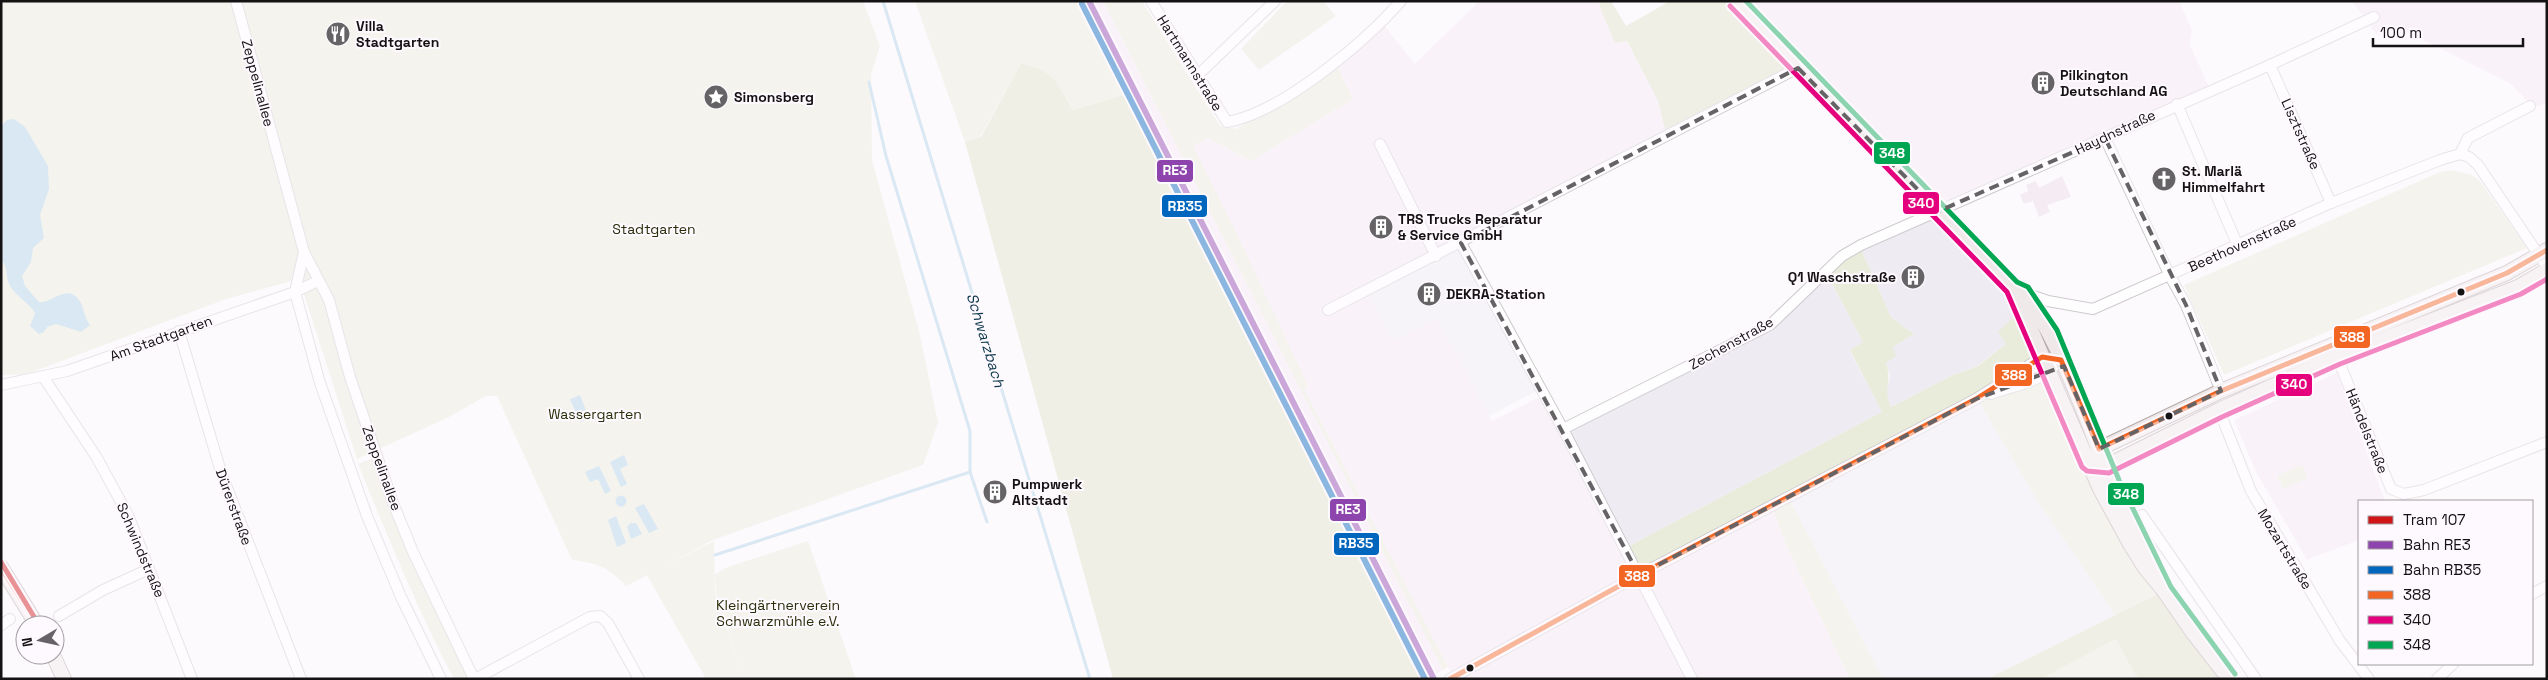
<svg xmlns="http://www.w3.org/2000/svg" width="2548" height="680" viewBox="0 0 2548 680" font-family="'Space Grotesk',sans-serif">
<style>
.commercial{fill:#eeebf3}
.built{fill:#f4ebf3}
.green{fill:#e9ecdb}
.forest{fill:#dfe3ca}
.water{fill:#b0d2e7}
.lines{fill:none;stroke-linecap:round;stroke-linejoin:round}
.stream{stroke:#b0d2e7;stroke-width:3}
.minor-casing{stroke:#cecbce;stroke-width:12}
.major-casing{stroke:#b5aaaa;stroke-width:16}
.minor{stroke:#fffeff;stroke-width:10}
.major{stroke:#efe9e9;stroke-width:14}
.bus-1-casing{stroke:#fef9fe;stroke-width:9}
.bus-2-casing{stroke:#fef9fe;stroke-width:9}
.bus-3-casing{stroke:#fef9fe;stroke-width:9}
.bus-1{stroke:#f26522;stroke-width:5}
.bus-2{stroke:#e5007d;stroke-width:5}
.bus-3{stroke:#00a651;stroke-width:5}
.rail-1-casing{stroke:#fef9fe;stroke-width:10}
.rail-2-casing{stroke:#fef9fe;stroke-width:10}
.rail-1{stroke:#8e44ad;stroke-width:6}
.rail-2{stroke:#0065bd;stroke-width:6}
.tram-1-casing{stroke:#fef9fe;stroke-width:9}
.tram-1{stroke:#d01519;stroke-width:5}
.marked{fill:none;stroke:#666366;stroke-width:4;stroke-dasharray:10 6;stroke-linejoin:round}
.bus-dot{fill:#151214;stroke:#fef9fe;stroke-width:2}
.labels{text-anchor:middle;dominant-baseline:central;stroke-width:4;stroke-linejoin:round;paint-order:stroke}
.poi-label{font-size:14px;font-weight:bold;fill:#151214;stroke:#fef9fe;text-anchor:start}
.street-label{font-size:14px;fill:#151214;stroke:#fef9fe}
.park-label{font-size:14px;fill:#282f09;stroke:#fef9fe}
.water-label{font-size:15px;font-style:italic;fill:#0d374c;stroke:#fef9fe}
.line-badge{stroke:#fef9fe;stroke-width:2}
.badge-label{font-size:14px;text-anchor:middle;font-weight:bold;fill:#fff}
</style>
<rect width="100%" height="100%" fill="#fdfafd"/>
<g class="commercial">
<polygon points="1938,214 2011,289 2020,310 2006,344 1977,366 1953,375 1891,407 1886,395 1890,376 1886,363 1893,347 1914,334 1891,317 1860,247"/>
<polygon points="1461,246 1540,389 1489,416 1437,319 1393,341 1368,293"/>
<polygon points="1827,274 1863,342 1850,351 1882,412 1627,547 1566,430 1772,326"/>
<polygon points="1978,400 2035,497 2116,616 1987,679 1883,679 1791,502"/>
</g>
<g class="built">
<polygon points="1081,1 1103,1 1443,670 1427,679 1406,643"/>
<polygon points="1479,1 1601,1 1599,6 1627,41 1658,101 1666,134 1438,252 1383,146 1374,141 1433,255 1367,290 1393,341 1437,319 1492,421 1543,395 1634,571 1773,510 1787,547 1850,679 1455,679 1448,667 1303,388 1308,386 1193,146 1208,138 1251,161 1353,99 1336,65 1382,23 1415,64"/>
<polygon points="1742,1 2179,1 2192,30 2190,45 2209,87 1940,209"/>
<polygon points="2352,1 2547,1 2547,102 2534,108 2511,84 2407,32 2377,35"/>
<polygon points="2062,176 2071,197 2047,205 2050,212 2039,217 2033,201 2024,204 2020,195 2028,191 2026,185 2036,181 2039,188"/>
<polygon points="2337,373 2385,501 2359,501 2359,540 2307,560 2256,472 2234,420"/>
</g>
<g class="green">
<path d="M1 1H863L880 46 871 75 872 160 920 335 938 423 923 465 713 540 661 568 714 541 715 593 743 675 716 593 715 574 728 567 808 541 856 679H706L647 575 626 586C608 567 598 563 572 560L497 396H486L449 417 357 459 299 279 226 299 27 374 1 375Z"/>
<path d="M915 1H1081L1127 94 1073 110C1056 80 1056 73 1021 63L980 137 965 142Z"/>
<polygon points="1103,1 1142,1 1220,126 1236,129 1336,65 1353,99 1251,161 1208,138 1193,146 1237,234 1308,386 1304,389 1448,667 1443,670"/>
<polygon points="1287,1 1323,1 1336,16 1259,70 1241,49"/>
<polygon points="2451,170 2472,175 2480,181 2527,248 2224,375 2184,285 2440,172"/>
<path d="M1860 247 1891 317 1914 334 1893 347 1896 356 1886 363C1893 383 1882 388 1891 407L1953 375 1978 366 2006 344 1998 332 2020 310 2040 356 1985 390 1640 572 1627 547 1882 412 1850 350 1863 342 1827 274Z"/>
<polygon points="2048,374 2162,592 2116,616 2035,497 1978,400"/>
<path d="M377 456 469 679H454C417 609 388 537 358 464Z"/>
<polygon points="2302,465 2308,478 2283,489 2277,476"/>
<polygon points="1791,502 1883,679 1850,679 1787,547 1773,510"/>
<polygon points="2116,639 2134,673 2141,679 2041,679"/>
</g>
<g class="forest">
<polygon points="1601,1 1611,1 1626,26 1670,1 1731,1 1794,67 1666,134 1658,101 1627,41 1615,43 1599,6"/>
<path d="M1021 63C1057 73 1055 80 1073 110L1127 94 1425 679H1113L965 142 981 137Z"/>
<polygon points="2162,592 2227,679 2141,679 2134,673 2116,639 2041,679 1987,679"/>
</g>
<g class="water">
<path d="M14 119 25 127 48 166 49 189 40 215 44 238 33 248 31 262 22 276 25 286 39 302C52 304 66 283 79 300 84 306 84 318 90 325L81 332 56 324 47 327 44 332 39 334 30 326 35 313C28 302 16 296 10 286 5 277 9 267 1 260V126L7 120Z"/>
<polygon points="580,395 589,418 580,422 570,399"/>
<polygon points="624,455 628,465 620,469 627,484 621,487 610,462"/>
<polygon points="599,466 611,491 605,494 598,479 590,482 585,472"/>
<circle cx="621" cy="501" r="5.5"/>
<polygon points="644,504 658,529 649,533 635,508"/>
<polygon points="616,516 626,543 617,547 608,520"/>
<polygon points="631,523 636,523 642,534 631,539 627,527"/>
</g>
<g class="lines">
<g class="stream">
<polyline points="883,1 1090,679"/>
<polyline points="869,82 886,156 970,431 970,472 987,522"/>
<polyline points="715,555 970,472"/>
</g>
<defs>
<g id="minor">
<polyline points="236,1 304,252 329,300 350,377 393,503 413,552 474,679"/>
<path d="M1151 1 1227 122C1281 113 1365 42 1401 1"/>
<polyline points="2270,65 2331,203"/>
<polyline points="1198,75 1275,1"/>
<polyline points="2177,104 2238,246"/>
<polyline points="2105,138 2170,276 2186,305 2221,391"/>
<polyline points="1380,144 1436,256"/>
<polyline points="2460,154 2468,138 2530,106"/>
<polyline points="1461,243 1563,429 1692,679"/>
<polyline points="304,252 295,292 320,383 367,516 401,597 441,679"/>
<polyline points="2022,292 2048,301 2093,309 2331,203 2440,160 2460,154 2469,157 2478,165 2547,267"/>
<polyline points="1328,310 1798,68"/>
<polyline points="179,331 221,472 301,679"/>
<polyline points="2337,357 2391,489 2404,494 2424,490 2547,442"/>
<polyline points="44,378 97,458 128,515 192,679"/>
<polyline points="1,385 67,371 295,292 318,281"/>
<path d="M1991 394C2010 387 2039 382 2053 368"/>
<polyline points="2219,410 2251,491 2340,641 2369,679"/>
<polyline points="1563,429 1770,325 1842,256 1861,245 2270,65 2374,17"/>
<polyline points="2142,515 2256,679"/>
<polyline points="2532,594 2547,586"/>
<polyline points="59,616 103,590 149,569"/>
<polyline points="1,625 10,619"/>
<polyline points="475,679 590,617 600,616 608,623 639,679"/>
<polyline points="1450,679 1639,575 1976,399 2042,357 2061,360"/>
<polyline points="2437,679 2453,664"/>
</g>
<g id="major">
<path d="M1735 1 2013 288C2050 306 2094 443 2113 485 2129 521 2149 555 2164 591"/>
<polyline points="2016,295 2100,489 2130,544 2145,568 2164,591 2193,633 2229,679"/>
<polyline points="2089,464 2099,449 2221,391 2507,273 2547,250"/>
<polyline points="2097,465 2106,466 2219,410 2337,357 2518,287 2547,270"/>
<polyline points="1,567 37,625"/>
<polyline points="53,655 64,679"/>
</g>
</defs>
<use href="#minor" class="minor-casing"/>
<use href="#major" class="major-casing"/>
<use href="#minor" class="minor"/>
<use href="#major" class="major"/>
<defs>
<g id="bus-1">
<polyline points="1,567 37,625"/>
<polyline points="1450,679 1639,575 1976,399 2042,357 2061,360 2099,449 2221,391 2507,273 2547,250"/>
</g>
<polyline id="bus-2" points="1730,6 2007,292 2082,467 2087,471 2109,473 2222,417 2340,364 2521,294 2547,279"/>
<polyline id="bus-3" points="1746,1 2017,282 2028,287 2057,330 2119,480 2171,587 2235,674"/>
</defs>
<use href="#bus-1" class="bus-1-casing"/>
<use href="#bus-2" class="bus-2-casing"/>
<use href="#bus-3" class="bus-3-casing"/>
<use href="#bus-1" class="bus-1"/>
<use href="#bus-2" class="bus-2"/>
<use href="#bus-3" class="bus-3"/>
<defs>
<polyline id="rail-1" points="1089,1 1434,679"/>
<polyline id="rail-2" points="1082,4 1425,679"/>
</defs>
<use href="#rail-1" class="rail-1-casing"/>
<use href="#rail-2" class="rail-2-casing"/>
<use href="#rail-1" class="rail-1"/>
<use href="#rail-2" class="rail-2"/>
<defs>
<polyline id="tram-1" points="1,562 39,625"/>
</defs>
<use href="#tram-1" class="tram-1-casing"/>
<use href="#tram-1" class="tram-1"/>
</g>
<path d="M0 0H2548V680H0ZM1798 68 1939 211 2105 138 2186 305 2221 391 2099 449 2064 366 1976 399 1639 575 1461 243Z" fill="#fdfafd" fill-opacity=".55" fill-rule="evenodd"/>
<path class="marked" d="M1798 68 1939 211 2105 138 2186 305 2221 391 2099 449 2064 366 1976 399 1639 575 1461 243Z"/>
<defs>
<symbol id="restaurant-disc" viewBox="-11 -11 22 22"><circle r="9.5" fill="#666366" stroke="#fef9fe"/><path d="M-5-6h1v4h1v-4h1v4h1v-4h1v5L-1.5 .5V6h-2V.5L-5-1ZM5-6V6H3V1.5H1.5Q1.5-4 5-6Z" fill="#fff"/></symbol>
<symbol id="building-disc" viewBox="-11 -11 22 22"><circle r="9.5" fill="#666366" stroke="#fef9fe"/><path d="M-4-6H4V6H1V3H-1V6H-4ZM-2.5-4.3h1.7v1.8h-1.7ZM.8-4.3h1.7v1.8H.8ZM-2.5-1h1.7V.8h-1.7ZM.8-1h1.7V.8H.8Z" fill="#fff"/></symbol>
<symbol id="sight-disc" viewBox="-11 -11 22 22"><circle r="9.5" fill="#666366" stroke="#fef9fe"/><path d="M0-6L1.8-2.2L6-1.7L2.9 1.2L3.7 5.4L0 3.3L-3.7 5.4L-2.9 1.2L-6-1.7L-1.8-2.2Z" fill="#fff"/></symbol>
<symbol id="church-disc" viewBox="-11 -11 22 22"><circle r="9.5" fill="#666366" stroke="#fef9fe"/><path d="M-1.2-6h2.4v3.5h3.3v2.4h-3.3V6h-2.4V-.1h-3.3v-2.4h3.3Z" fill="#fff"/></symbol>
</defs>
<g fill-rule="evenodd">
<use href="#restaurant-disc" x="324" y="20" width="28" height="28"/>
<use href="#building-disc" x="2029" y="69" width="28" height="28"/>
<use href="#sight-disc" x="702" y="83" width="28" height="28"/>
<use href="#church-disc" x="2150" y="165" width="28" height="28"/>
<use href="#building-disc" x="1367" y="213" width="28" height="28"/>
<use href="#building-disc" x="1899" y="263" width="28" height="28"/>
<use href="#building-disc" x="1415" y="280" width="28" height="28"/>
<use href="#building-disc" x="981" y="478" width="28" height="28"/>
</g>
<g class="bus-dot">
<circle cx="2461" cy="292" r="4.5"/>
<circle cx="2169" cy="416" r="4.5"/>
<circle cx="1470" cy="668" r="4.5"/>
</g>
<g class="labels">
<g class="poi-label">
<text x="356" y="26">Villa<tspan x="356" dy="16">Stadtgarten</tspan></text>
<text x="2060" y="75">Pilkington<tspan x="2060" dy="16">Deutschland AG</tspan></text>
<text x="734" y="97">Simonsberg</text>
<text x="2182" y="171">St. Marlä<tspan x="2182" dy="16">Himmelfahrt</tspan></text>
<text x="1398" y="219">TRS Trucks Reparatur<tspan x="1398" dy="16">&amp; Service GmbH</tspan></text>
<text x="1896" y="277" text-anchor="end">Q1 Waschstraße</text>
<text x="1446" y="294">DEKRA-Station</text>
<text x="1012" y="484">Pumpwerk<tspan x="1012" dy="16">Altstadt</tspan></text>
</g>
<g class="street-label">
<text transform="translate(1190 63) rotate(58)">Hartmannstraße</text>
<text transform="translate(258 83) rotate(75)">Zeppelinallee</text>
<text transform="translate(2115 132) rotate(-25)">Haydnstraße</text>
<text transform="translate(2301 134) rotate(66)">Lisztstraße</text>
<text transform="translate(2242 244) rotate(-24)">Beethovenstraße</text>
<text transform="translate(161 338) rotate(-20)">Am Stadtgarten</text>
<text transform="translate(1731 343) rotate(-29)">Zechenstraße</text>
<text transform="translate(2367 431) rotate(68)">Händelstraße</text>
<text transform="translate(382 468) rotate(70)">Zeppelinallee</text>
<text transform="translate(234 507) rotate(70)">Dürerstraße</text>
<text transform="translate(2285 549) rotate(59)">Mozartstraße</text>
<text transform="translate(141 550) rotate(67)">Schwindstraße</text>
</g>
<g class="park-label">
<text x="654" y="229">Stadtgarten</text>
<text x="595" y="414">Wassergarten</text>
<text x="778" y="605">Kleingärtnerverein<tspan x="778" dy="16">Schwarzmühle e.V.</tspan></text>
</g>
<g class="water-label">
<text transform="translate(986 340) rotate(73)">Schwarzbach</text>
</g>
</g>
<g class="line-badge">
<rect x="1873" y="141" width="38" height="24" rx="5" fill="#00a651"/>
<rect x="1156" y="159" width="38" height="24" rx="5" fill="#8e44ad"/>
<rect x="1902" y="191" width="38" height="24" rx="5" fill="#e5007d"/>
<rect x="1161" y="194" width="47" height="24" rx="5" fill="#0065bd"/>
<rect x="2333" y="325" width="38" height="24" rx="5" fill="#f26522"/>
<rect x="1994" y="363" width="39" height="24" rx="5" fill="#f26522"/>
<rect x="2275" y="373" width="38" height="24" rx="5" fill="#e5007d"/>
<rect x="2107" y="482" width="38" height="24" rx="5" fill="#00a651"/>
<rect x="1329" y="498" width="38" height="24" rx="5" fill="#8e44ad"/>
<rect x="1333" y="532" width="47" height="24" rx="5" fill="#0065bd"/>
<rect x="1618" y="564" width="38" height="24" rx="5" fill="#f26522"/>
</g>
<g class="badge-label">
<text x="1892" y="158">348</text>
<text x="1175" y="175">RE3</text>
<text x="1921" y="208">340</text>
<text x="1185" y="211">RB35</text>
<text x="2352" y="342">388</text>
<text x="2014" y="380">388</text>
<text x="2294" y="389">340</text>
<text x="2126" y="499">348</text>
<text x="1348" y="514">RE3</text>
<text x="1356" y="548">RB35</text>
<text x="1637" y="581">388</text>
</g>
<rect width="2548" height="680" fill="none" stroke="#151214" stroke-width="5"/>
<rect x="2358" y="500" width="175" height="165" fill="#fef9fe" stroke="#a19da0"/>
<rect x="2368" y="516" width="25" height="8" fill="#d01519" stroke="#a19da0"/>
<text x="2403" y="525" font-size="15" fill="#151214">Tram 107</text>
<rect x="2368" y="541" width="25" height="8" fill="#8e44ad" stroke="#a19da0"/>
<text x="2403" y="550" font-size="15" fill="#151214">Bahn RE3</text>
<rect x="2368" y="566" width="25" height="8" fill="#0065bd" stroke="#a19da0"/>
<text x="2403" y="575" font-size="15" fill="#151214">Bahn RB35</text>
<rect x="2368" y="591" width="25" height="8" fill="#f26522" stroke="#a19da0"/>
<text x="2403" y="600" font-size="15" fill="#151214">388</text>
<rect x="2368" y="616" width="25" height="8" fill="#e5007d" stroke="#a19da0"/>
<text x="2403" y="625" font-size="15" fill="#151214">340</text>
<rect x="2368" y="641" width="25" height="8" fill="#00a651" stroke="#a19da0"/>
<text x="2403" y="650" font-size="15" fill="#151214">348</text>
<g transform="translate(40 640) rotate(261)"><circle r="24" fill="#fef9fe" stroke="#a19da0"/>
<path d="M0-4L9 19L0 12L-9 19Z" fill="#666366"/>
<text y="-8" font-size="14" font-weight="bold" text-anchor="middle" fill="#151214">N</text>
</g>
<path d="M2373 38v8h150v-8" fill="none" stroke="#151214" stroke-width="2.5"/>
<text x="2380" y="38" font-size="15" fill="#151214" stroke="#fef9fe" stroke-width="4" paint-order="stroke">100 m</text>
</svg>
